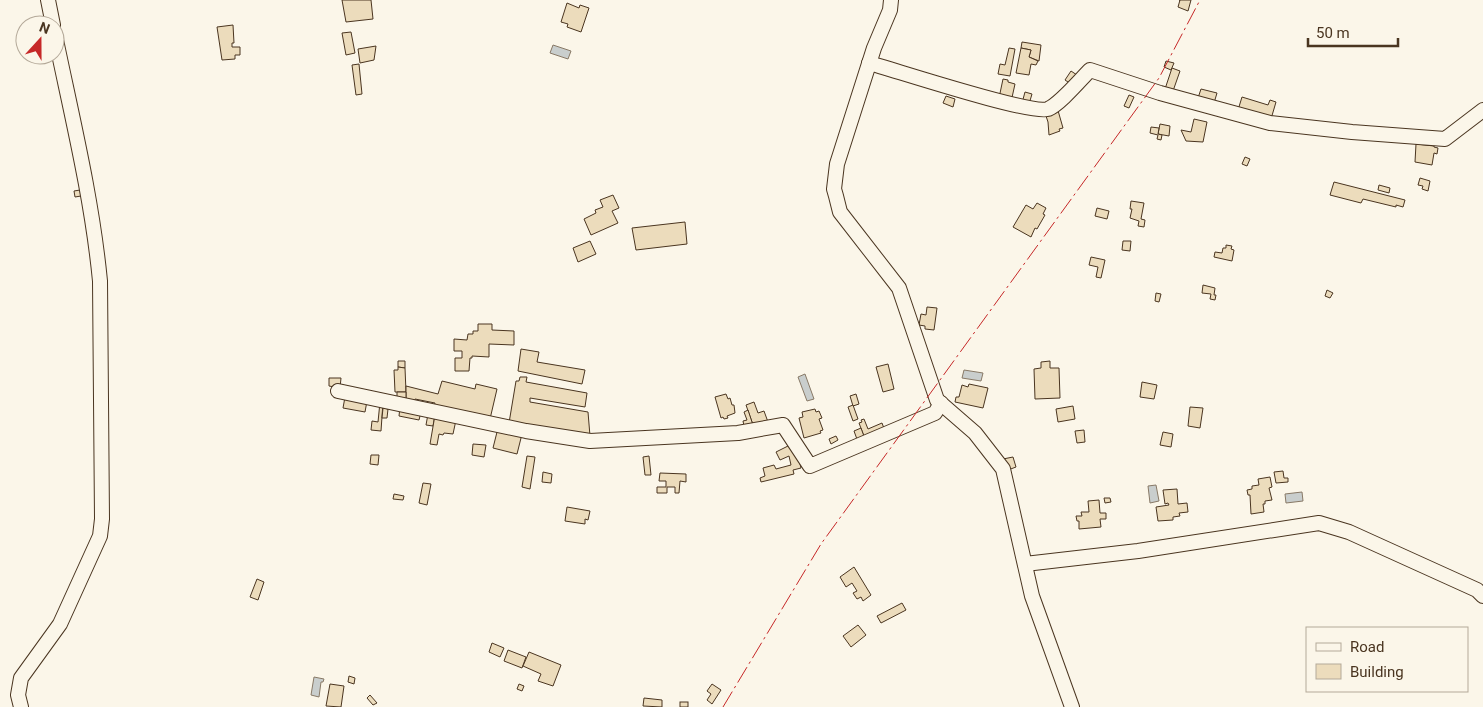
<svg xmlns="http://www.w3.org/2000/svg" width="1483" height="707" viewBox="0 0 1483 707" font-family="Roboto,sans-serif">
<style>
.water{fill:#c9cecd;stroke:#887966}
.building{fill:#ecdcbc;stroke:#4a3520}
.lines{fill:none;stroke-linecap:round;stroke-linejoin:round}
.minor-casing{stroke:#4a3520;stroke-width:16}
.minor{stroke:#fbf6e9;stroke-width:14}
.power{stroke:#c62828;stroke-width:1;stroke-dasharray:18 4 2.5 4;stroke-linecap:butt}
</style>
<rect width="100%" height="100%" fill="#fbf6e9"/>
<g class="water">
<polygon points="553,45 571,51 568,59 550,53"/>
<polygon points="964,370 983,373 981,381 962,378"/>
<polygon points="805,374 814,399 807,401 798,377"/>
<polygon points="1156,485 1159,501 1150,503 1148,486"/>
<polygon points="1302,492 1303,501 1286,503 1285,494"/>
<polygon points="314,677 324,679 323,682 321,682 319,697 311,695"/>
</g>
<g class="building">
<polygon points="342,0 371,0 373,19 346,22"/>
<polygon points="1179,0 1191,0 1188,11 1178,7 1180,0"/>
<polygon points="567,3 579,8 580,5 589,8 581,32 567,27 568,24 561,22"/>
<polygon points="233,25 234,43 232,43 232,47 240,47 240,55 235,55 235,59 222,60 217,27"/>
<polygon points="351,32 355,53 346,55 342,33"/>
<polygon points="1022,42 1041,45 1039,61 1029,57 1031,50 1021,48"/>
<polygon points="376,46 374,60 360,63 358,49"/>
<polygon points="1009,48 1015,49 1010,76 998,74 1000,64 1005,65"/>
<polygon points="1021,48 1031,50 1029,57 1038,61 1036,65 1031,64 1029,75 1016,73"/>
<polygon points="1166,61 1174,63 1171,70 1164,67"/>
<polygon points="359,64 362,94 356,95 352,65"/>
<polygon points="1172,68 1180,71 1173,91 1165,89"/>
<polygon points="1071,71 1077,75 1071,84 1065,80"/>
<polygon points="1003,79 1008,80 1008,82 1015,84 1011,102 999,98"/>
<polygon points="1201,89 1217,93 1214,103 1198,98"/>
<polygon points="1025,92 1032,94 1029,104 1022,103"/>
<polygon points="1129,95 1134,97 1129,108 1124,106"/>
<polygon points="946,96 955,99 953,107 943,103"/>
<polygon points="1242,97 1268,105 1270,100 1276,102 1271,119 1238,110"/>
<polygon points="1057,107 1063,128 1059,129 1060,131 1049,135 1048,122 1045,113"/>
<polygon points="1194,119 1207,122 1203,142 1186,141 1181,130 1191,132"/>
<polygon points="1160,124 1170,126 1169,136 1158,134"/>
<polygon points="1151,127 1159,128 1158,134 1162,135 1161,140 1157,139 1158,135 1150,133"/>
<polygon points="1416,144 1434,146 1434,147 1438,148 1437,154 1434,153 1432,165 1415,162"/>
<polygon points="1245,157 1250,159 1247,166 1242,164"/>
<polygon points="1420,178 1430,181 1428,191 1422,189 1423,186 1418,185"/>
<polygon points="1334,182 1405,200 1403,207 1396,205 1396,207 1363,199 1361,203 1330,195"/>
<polygon points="1379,185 1390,188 1389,193 1378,190"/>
<polygon points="80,190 81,196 75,197 74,191"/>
<polygon points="613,195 619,208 612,211 618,223 591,235 584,219 596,213 595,210 603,207 600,200"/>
<polygon points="1131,201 1144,203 1141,219 1145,220 1144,227 1138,226 1139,221 1130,218 1132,209 1130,209"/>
<polygon points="1037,203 1046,208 1043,214 1045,215 1037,229 1035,228 1031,237 1013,227 1026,205 1033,209"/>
<polygon points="1097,208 1109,211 1107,219 1095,216"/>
<polygon points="685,222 687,244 636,250 632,228"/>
<polygon points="590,241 596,254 578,262 573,248"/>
<polygon points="1123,241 1131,241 1130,251 1122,250"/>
<polygon points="1226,245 1232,246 1231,249 1234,250 1232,261 1214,257 1215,252 1222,253 1223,248 1226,248"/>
<polygon points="1091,257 1105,260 1101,278 1096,277 1098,267 1089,265"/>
<polygon points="1203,285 1215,288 1214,295 1216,295 1215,300 1210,299 1211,294 1202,293"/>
<polygon points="1327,290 1333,293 1330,298 1325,296"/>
<polygon points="1156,293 1161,294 1159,302 1155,301"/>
<polygon points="927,307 937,308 934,330 925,329 925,326 919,325 921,314 926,315"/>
<polygon points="478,324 492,324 492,330 514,331 514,345 489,344 489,357 472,356 472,358 470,358 469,371 455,371 455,358 462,358 462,351 454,351 454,339 467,340 468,334 473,334 473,331 478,331"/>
<polygon points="521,349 539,352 537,362 585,370 582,384 518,371"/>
<polygon points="398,361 405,361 405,368 398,367"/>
<polygon points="1050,361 1050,368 1059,368 1060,398 1035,399 1034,369 1041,368 1041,362"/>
<polygon points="888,364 894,389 883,392 876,367"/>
<polygon points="398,367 405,368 406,392 395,392 394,370 398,370"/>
<polygon points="520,377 527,377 526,382 587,393 585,407 530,398 530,402 588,412 590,436 509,423 516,381 519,381"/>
<polygon points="329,378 341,378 340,388 329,386"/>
<polygon points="442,381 475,389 476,384 497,389 490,419 434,407 435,403 415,399 414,402 406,401 406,386 438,394"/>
<polygon points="1142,382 1157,385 1154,399 1140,397"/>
<polygon points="969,384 988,388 983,408 955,402 956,397 959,397 962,385 968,387"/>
<polygon points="397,392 406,392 406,401 397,398"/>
<polygon points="726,394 728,399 730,398 732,405 734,405 735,413 727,416 728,418 724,419 723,417 721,418 715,397"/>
<polygon points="856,394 859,404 853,406 850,396"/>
<polygon points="345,397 367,401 365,412 343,408"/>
<polygon points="380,402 383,402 381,431 371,430 372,421 378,422"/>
<polygon points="754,402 758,413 764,411 768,422 753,425 746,405"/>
<polygon points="853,405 858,419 853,421 848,407"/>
<polygon points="1073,406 1075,419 1058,422 1056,409"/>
<polygon points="400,407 421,412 419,420 399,416"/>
<polygon points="1190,407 1203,408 1200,428 1188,426"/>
<polygon points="383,408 388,409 387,418 382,418"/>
<polygon points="815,409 816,412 819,411 822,418 819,419 823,430 820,431 821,433 804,438 799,418 803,417 802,412"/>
<polygon points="748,410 753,425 744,426 743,421 747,420 744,412"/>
<polygon points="428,414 435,415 433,426 426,425"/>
<polygon points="435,415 456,420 453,434 444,433 443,435 439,434 437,445 430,444"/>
<polygon points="864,419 868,429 882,423 885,431 865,439 859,423 862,422 861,420"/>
<polygon points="498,428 522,434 517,454 493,448"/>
<polygon points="861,428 865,439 858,442 854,431"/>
<polygon points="1084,430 1085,442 1077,443 1075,431"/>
<polygon points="1163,432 1173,434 1171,447 1160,445"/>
<polygon points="836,436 838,440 831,444 829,439"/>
<polygon points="473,444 486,445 484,457 472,455"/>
<polygon points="792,444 797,451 801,468 793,470 794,474 761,482 760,478 765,476 763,468 774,465 776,469 791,465 789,456 780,460 776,452"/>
<polygon points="371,455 379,455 378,465 370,464"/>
<polygon points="527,456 535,457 530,489 522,487"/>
<polygon points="649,456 651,475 645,475 643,457"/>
<polygon points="1013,457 1016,467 1008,470 1003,459"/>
<polygon points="1283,471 1284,478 1288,478 1288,482 1276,483 1274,472"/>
<polygon points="543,472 552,474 551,483 542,482"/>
<polygon points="660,473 686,474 686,482 680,481 679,493 675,493 675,487 667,487 667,493 657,493 657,487 666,487 666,481 659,481"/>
<polygon points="1270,477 1272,487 1269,488 1272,500 1265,501 1265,504 1263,504 1264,512 1251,514 1250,495 1248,495 1247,490 1252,489 1252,486 1259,485 1258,479"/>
<polygon points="423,483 431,484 427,505 419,503"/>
<polygon points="1177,489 1178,504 1187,503 1188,512 1179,513 1180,516 1173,517 1173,520 1158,521 1156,507 1169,505 1168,503 1165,504 1163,490"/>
<polygon points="394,494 404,496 403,500 393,499"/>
<polygon points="1104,498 1110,498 1111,502 1105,503"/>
<polygon points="1099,500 1100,513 1106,513 1106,519 1100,519 1101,527 1079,529 1079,521 1077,521 1076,516 1082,516 1081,512 1089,512 1088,501"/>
<polygon points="567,507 590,511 588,520 585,519 585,524 565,521"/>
<polygon points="854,567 871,595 863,601 861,597 857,599 853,593 857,591 852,583 846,587 840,577"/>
<polygon points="257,579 264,582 258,600 250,597"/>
<polygon points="902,603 906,610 881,623 877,616"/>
<polygon points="858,625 866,635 851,647 843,636"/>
<polygon points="492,643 504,648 500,657 489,652"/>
<polygon points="508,650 526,657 522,668 504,661"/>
<polygon points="529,652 561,665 553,686 538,681 541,674 523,666"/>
<polygon points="349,676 355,678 354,684 348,682"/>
<polygon points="330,684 344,686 341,707 326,706"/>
<polygon points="519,684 524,686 522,691 517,689"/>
<polygon points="712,684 721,690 712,704 707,700 711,694 707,691"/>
<polygon points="370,695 377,703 373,705 367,698"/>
<polygon points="644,698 662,700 662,707 643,706"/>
<rect x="680" y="702" width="8" height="5"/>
</g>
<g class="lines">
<defs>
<g id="minor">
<polyline points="48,0 53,25"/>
<polyline points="891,0 890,10 874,48 837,164 834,189 836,196 840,212 899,288 937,400 975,433 1003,469 1032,596 1072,707"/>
<path d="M869 63C895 70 1031 115 1048 109 1060 104 1080 80 1090 70L1160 93 1270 123 1352 132 1445 139 1483 110"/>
<polyline points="338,391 526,431 590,441 738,433 783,425 810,466 935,413 941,403"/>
<polyline points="1025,564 1138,551 1319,523 1349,532 1477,590 1483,596"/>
<path d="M21 707 18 695 21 678 60 624 100 536 102 519 100 281C92 198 72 117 55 35"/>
</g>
</defs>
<use href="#minor" class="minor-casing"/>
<use href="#minor" class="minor"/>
<polyline class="power" points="723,707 821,544 1159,78 1200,0"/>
</g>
<rect x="1306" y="627" width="162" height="65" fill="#fbf6e9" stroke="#b4a999"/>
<rect x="1316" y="643" width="25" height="8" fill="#fbf6e9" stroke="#b4a999"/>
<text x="1350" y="652" font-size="15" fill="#4a3520">Road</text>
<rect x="1316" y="664" width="25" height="15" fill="#ecdcbc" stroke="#b4a999"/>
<text x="1350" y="677" font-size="15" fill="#4a3520">Building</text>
<g transform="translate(40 40) rotate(21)"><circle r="24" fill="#fbf6e9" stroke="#b4a999"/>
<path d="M0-4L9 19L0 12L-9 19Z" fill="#c62828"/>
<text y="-8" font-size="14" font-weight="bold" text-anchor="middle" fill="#4a3520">N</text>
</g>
<path d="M1308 38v8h90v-8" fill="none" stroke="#4a3520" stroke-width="2.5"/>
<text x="1316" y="38" font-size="15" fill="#4a3520" stroke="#fbf6e9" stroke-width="4" paint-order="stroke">50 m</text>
</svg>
